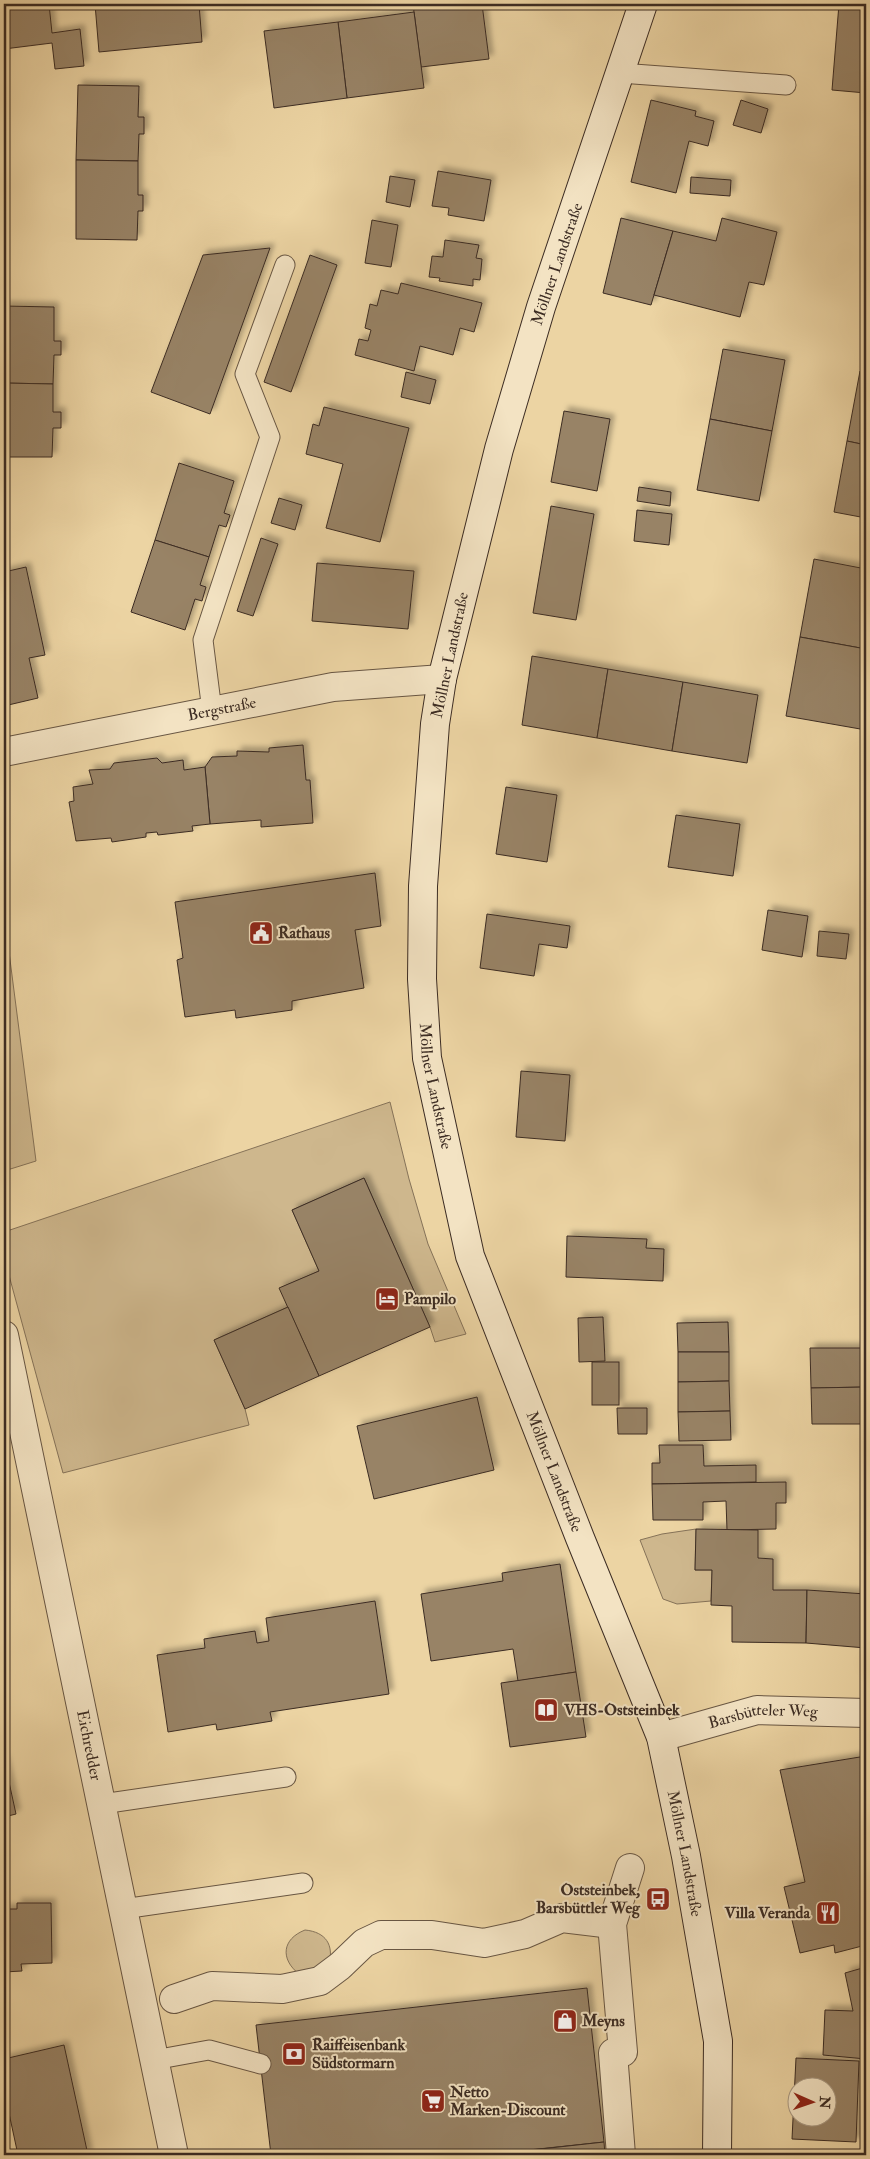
<svg xmlns="http://www.w3.org/2000/svg" width="870" height="2159" viewBox="0 0 870 2159" font-family="'IM FELL Double Pica',serif">
<style>
.green{fill:#ceb78d;stroke:#857258}
.building{fill:#988366;stroke:#3c2c23;fill-rule:evenodd;filter:url(#shadow)}
.lines{fill:none;stroke-linecap:round;stroke-linejoin:round}
.lane-casing{stroke:#685643;stroke-width:21}
.street-casing{stroke:#685643;stroke-width:30}
.secondary-casing{stroke:#3c2c23;stroke-width:30}
.lane{stroke:#f3e3c3;stroke-width:19}
.street{stroke:#f3e3c3;stroke-width:28}
.secondary{stroke:#f3e3c3;stroke-width:28}
.labels{text-anchor:middle;dominant-baseline:central;stroke-width:4;stroke-linejoin:round;paint-order:stroke}
.street-label{font-size:16px;fill:#3c2c23;stroke:#f3e3c3}
.poi-label{font-size:16px;font-weight:bold;fill:#3c2c23;stroke:#f3e3c3;text-anchor:start}
</style>
<defs>
<filter id="shadow"><feDropShadow dx="4.5" dy="-4.5" stdDeviation="2.5" flood-color="#0004"/></filter>
</defs>
<rect width="100%" height="100%" fill="#ecd4a3"/>
<filter id="stains"><feTurbulence type="fractalNoise" baseFrequency=".004" numOctaves="4"/><feColorMatrix values="0 0 0 0 .2 0 0 0 0 .09 0 0 0 0 .02 0 0 0 .5 -.17"/></filter>
<radialGradient id="worn" r=".72"><stop offset=".6" stop-color="#630" stop-opacity="0"/><stop offset="1" stop-color="#630" stop-opacity=".3"/></radialGradient>
<g class="green">
<polygon points="9,952 36,1161 4,1171 4,953"/>
<polygon points="390,1102 409,1179 428,1244 466,1334 435,1342 430,1327 364,1178 292,1210 319,1271 280,1288 288,1307 214,1340 245,1409 249,1425 63,1473 4,1257 4,1232"/>
<polygon points="696,1529 695,1570 712,1570 711,1601 677,1604 663,1599 640,1540 662,1534"/>
<path d="M305 1930C326 1932 334 1945 329 1964L299 1974C280 1959 282 1939 305 1930Z"/>
</g>
<g class="building">
<polygon points="4,4 49,4 52,33 80,29 84,66 55,69 52,43 4,49"/>
<polygon points="95,4 206,4 199,4 202,42 99,52"/>
<polygon points="413,4 482,4 489,59 421,67"/>
<polygon points="839,4 866,4 866,93 832,90"/>
<polygon points="414,12 424,88 347,98 338,22"/>
<polygon points="338,22 347,98 274,108 264,31"/>
<polygon points="78,85 139,86 138,117 144,117 144,134 139,134 138,161 76,160"/>
<polygon points="651,100 696,111 695,116 714,121 708,146 689,141 676,193 631,182"/>
<polygon points="741,100 768,109 761,133 733,125"/>
<polygon points="76,160 138,161 138,195 143,195 143,211 138,211 137,240 76,239"/>
<polygon points="438,171 491,180 484,221 448,215 449,208 432,206"/>
<polygon points="390,176 415,180 410,207 386,202"/>
<polygon points="691,177 731,180 730,196 690,193"/>
<polygon points="621,218 673,231 651,305 603,293"/>
<polygon points="722,218 777,232 764,285 749,282 740,317 654,295 673,231 716,241"/>
<polygon points="372,220 398,225 391,267 365,263"/>
<polygon points="445,240 479,245 476,258 482,259 480,280 473,279 473,286 439,281 440,278 429,277 432,256 443,257"/>
<polygon points="270,248 210,414 151,392 203,255"/>
<polygon points="310,255 337,265 291,392 264,382"/>
<polygon points="401,283 482,303 474,332 460,328 453,355 420,346 414,371 355,355 359,339 368,341 371,330 365,328 370,304 377,306 381,290 398,294"/>
<polygon points="4,306 54,307 54,341 61,341 61,355 54,355 53,384 4,383"/>
<polygon points="723,349 785,360 772,431 710,419"/>
<polygon points="860,371 866,372 866,445 847,441"/>
<polygon points="406,372 436,380 430,404 401,397"/>
<polygon points="4,383 53,384 53,412 61,412 61,428 53,428 52,457 4,457"/>
<polygon points="324,407 409,428 380,542 326,528 343,464 306,454 313,424 319,426"/>
<polygon points="564,411 610,419 597,491 551,482"/>
<polygon points="710,419 772,431 759,501 697,490"/>
<polygon points="847,441 866,445 866,518 834,512"/>
<polygon points="179,463 234,481 224,513 230,515 226,527 219,525 209,557 155,540"/>
<polygon points="639,487 671,492 670,506 637,501"/>
<polygon points="279,498 302,505 295,530 271,523"/>
<polygon points="551,506 594,514 576,620 533,613"/>
<polygon points="637,510 672,514 669,545 634,541"/>
<polygon points="261,538 278,544 253,616 237,611"/>
<polygon points="155,540 209,557 200,585 206,587 202,601 195,599 185,630 131,612"/>
<polygon points="814,559 866,569 866,649 800,637"/>
<polygon points="317,563 414,571 408,629 312,621"/>
<polygon points="26,567 45,655 29,658 38,698 4,706 4,572"/>
<polygon points="800,637 866,649 866,730 786,716"/>
<polygon points="532,656 608,669 597,738 522,725"/>
<polygon points="608,669 683,682 672,751 597,738"/>
<polygon points="683,682 758,695 747,763 672,751"/>
<polygon points="303,745 306,780 310,780 313,823 261,827 261,820 210,824 205,767 212,757 237,756 237,751 269,752 269,748"/>
<polygon points="157,758 162,763 183,760 184,770 205,767 210,824 192,826 193,831 158,835 157,832 146,833 146,837 112,842 111,838 76,841 69,802 74,801 73,787 93,784 89,770 110,769 114,763"/>
<polygon points="506,787 557,795 547,862 496,854"/>
<polygon points="676,815 740,824 733,876 668,867"/>
<polygon points="375,873 381,926 355,930 364,988 292,1001 292,1010 236,1018 235,1010 185,1017 177,960 183,958 175,902"/>
<polygon points="768,910 808,916 802,957 762,950"/>
<polygon points="487,914 570,926 567,948 539,944 534,976 480,968"/>
<polygon points="819,931 849,934 846,959 817,956"/>
<polygon points="521,1071 570,1075 565,1141 516,1137"/>
<polygon points="364,1178 430,1327 319,1376 279,1288 319,1271 292,1210"/>
<polygon points="567,1236 647,1239 646,1248 664,1249 663,1281 566,1277"/>
<polygon points="288,1307 319,1376 245,1409 214,1340"/>
<polygon points="603,1317 605,1361 579,1362 578,1318"/>
<polygon points="728,1322 729,1352 678,1352 677,1323"/>
<polygon points="810,1348 865,1348 866,1387 811,1388"/>
<polygon points="678,1352 729,1352 729,1381 678,1382"/>
<rect x="592" y="1362" width="27" height="43"/>
<polygon points="729,1381 730,1411 678,1412 678,1382"/>
<polygon points="866,1387 866,1424 812,1424 811,1388"/>
<polygon points="477,1397 494,1470 374,1499 357,1426"/>
<polygon points="617,1408 647,1408 647,1434 618,1434"/>
<polygon points="730,1411 731,1440 679,1441 678,1412"/>
<polygon points="659,1445 703,1445 704,1466 756,1465 756,1482 652,1484 652,1463 660,1463"/>
<polygon points="786,1482 786,1503 776,1503 776,1529 727,1530 726,1501 703,1502 703,1520 653,1520 652,1484"/>
<polygon points="696,1529 758,1530 758,1558 773,1559 773,1590 807,1590 806,1643 732,1642 732,1606 711,1605 712,1570 695,1570"/>
<polygon points="560,1564 576,1672 518,1681 513,1649 431,1661 421,1594 503,1581 502,1573"/>
<polygon points="807,1590 866,1594 866,1648 806,1643"/>
<polygon points="375,1601 389,1694 270,1712 272,1721 217,1730 216,1724 168,1732 157,1655 205,1648 204,1639 255,1631 257,1643 269,1641 266,1618"/>
<polygon points="576,1672 586,1737 510,1747 501,1683"/>
<polygon points="866,1756 866,1945 835,1953 834,1945 800,1953 784,1887 805,1882 780,1770"/>
<polygon points="4,1759 16,1814 4,1817"/>
<polygon points="17,1903 51,1903 52,1963 21,1964 22,1971 4,1972 4,1909 17,1909"/>
<polygon points="866,1967 866,2059 823,2055 825,2010 853,2011 845,1973"/>
<polygon points="587,1988 604,2142 482,2155 271,2155 256,2025"/>
<polygon points="64,2045 88,2155 18,2155 4,2090 4,2059"/>
<path d="M796 2058 859 2061 856 2142 792 2139ZM798 2086H828V2116H798Z"/>
<polygon points="604,2142 605,2155 495,2155 495,2154"/>
</g>
<g class="lines">
<defs>
<g id="lane">
<polyline points="620,73 786,85"/>
<polyline points="212,711 203,640 270,437 245,374 285,265"/>
<polyline points="102,1804 286,1777"/>
<polyline points="123,1909 303,1883"/>
<polyline points="154,2060 209,2050 261,2064"/>
</g>
<g id="street">
<path id="s1" d="M4 752 333 687 442 679"/>
<path id="s2" d="M4 1335 174 2155"/>
<path id="s3" d="M661 1737 757 1710 866 1713"/>
<polyline points="174,1999 212,1986 282,1989 320,1981 340,1966 364,1943 381,1935 432,1935 484,1943 525,1934 562,1918 612,1924"/>
<polyline points="621,2155 613,2053 623,2052 612,1924 630,1868"/>
</g>
<g id="secondary">
<path id="s4" d="M643 4 541 307 499 449 442 679 435 724 423 886 422 979 427 1058 470 1256 580 1538 661 1737 686 1856 718 2041 717 2155"/>
</g>
</defs>
<use href="#lane" class="lane-casing"/>
<use href="#street" class="street-casing"/>
<use href="#secondary" class="secondary-casing"/>
<use href="#lane" class="lane"/>
<use href="#street" class="street"/>
<use href="#secondary" class="secondary"/>
</g>
<defs>
<symbol id="civic-square" viewBox="-11 -11 22 22"><rect x="-9" y="-9" width="18" height="18" rx="4" fill="#8f2418" stroke="#f3e3c3"/><path d="M-.6-6.5H3V-4.5H.6V-3L4-1V1h2V6H-6V1h2V-1L-.6-3ZM-1.2 2.5V6h2.4V2.5Z" fill="#fff"/></symbol>
<symbol id="hotel-square" viewBox="-11 -11 22 22"><rect x="-9" y="-9" width="18" height="18" rx="4" fill="#8f2418" stroke="#f3e3c3"/><path d="M-6-4.5h1.5V1H6V5H4.5V3h-9V5H-6ZM-4 0a1.8 1.8 0 1 1 3.6 0ZM.5 0V-2.5h3Q6-2.5 6 0Z" fill="#fff"/></symbol>
<symbol id="library-square" viewBox="-11 -11 22 22"><rect x="-9" y="-9" width="18" height="18" rx="4" fill="#8f2418" stroke="#f3e3c3"/><path d="M-6-4Q-3-5.5-.7-3.5V5Q-3 3-6 4ZM6-4Q3-5.5 .7-3.5V5Q3 3 6 4Z" fill="#fff"/></symbol>
<symbol id="bus-square" viewBox="-11 -11 22 22"><rect x="-9" y="-9" width="18" height="18" rx="4" fill="#8f2418" stroke="#f3e3c3"/><path d="M-5-6H5V4H4V6H2V4H-2V6H-4V4H-5ZM-3.5-4V0h7V-4ZM-3.5 1.2v1.5H-2V1.2ZM2 1.2v1.5H3.5V1.2Z" fill="#fff"/></symbol>
<symbol id="restaurant-square" viewBox="-11 -11 22 22"><rect x="-9" y="-9" width="18" height="18" rx="4" fill="#8f2418" stroke="#f3e3c3"/><path d="M-5-6h1v4h1v-4h1v4h1v-4h1v5L-1.5 .5V6h-2V.5L-5-1ZM5-6V6H3V1.5H1.5Q1.5-4 5-6Z" fill="#fff"/></symbol>
<symbol id="shop-square" viewBox="-11 -11 22 22"><rect x="-9" y="-9" width="18" height="18" rx="4" fill="#8f2418" stroke="#f3e3c3"/><path d="M-5-2.5h2.3a2.7 3.5 0 0 1 5.4 0H5L5.5 6h-11ZM-1.5-2.5h3a1.5 2.3 0 0 0-3 0Z" fill="#fff"/></symbol>
<symbol id="bank-square" viewBox="-11 -11 22 22"><rect x="-9" y="-9" width="18" height="18" rx="4" fill="#8f2418" stroke="#f3e3c3"/><path d="M-6-4H6V4H-6ZM0-2.3a2.3 2.3 0 1 0 0 4.6a2.3 2.3 0 1 0 0-4.6Z" fill="#fff"/></symbol>
<symbol id="supermarket-square" viewBox="-11 -11 22 22"><rect x="-9" y="-9" width="18" height="18" rx="4" fill="#8f2418" stroke="#f3e3c3"/><path d="M-6-5.5h2.5l.6 2H6L4.5 2H-2.5L-4.4-4H-6ZM-1.5 3.2a1.3 1.3 0 1 0 .1 0ZM3 3.2a1.3 1.3 0 1 0 .1 0Z" fill="#fff"/></symbol>
</defs>
<g fill-rule="evenodd">
<use href="#civic-square" x="247" y="919" width="28" height="28"/>
<use href="#hotel-square" x="373" y="1285" width="28" height="28"/>
<use href="#library-square" x="532" y="1696" width="28" height="28"/>
<use href="#bus-square" x="644" y="1885" width="28" height="28"/>
<use href="#restaurant-square" x="814" y="1899" width="28" height="28"/>
<use href="#shop-square" x="551" y="2007" width="28" height="28"/>
<use href="#bank-square" x="280" y="2040" width="28" height="28"/>
<use href="#supermarket-square" x="419" y="2087" width="28" height="28"/>
</g>
<g class="labels">
<g class="street-label">
<text transform="translate(557 264) rotate(-71)">Möllner Landstraße</text>
<text transform="translate(450 655) rotate(-78)">Möllner Landstraße</text>
<text stroke="none"><textPath href="#s1" startOffset="222">Bergstraße</textPath></text>
<text stroke="none"><textPath href="#s4" startOffset="1114">Möllner Landstraße</textPath></text>
<text stroke="none"><textPath href="#s4" startOffset="1519">Möllner Landstraße</textPath></text>
<text stroke="none"><textPath href="#s3" startOffset="105">Barsbütteler Weg</textPath></text>
<text stroke="none"><textPath href="#s2" startOffset="419">Eichredder</textPath></text>
<text stroke="none"><textPath href="#s4" startOffset="1924">Möllner Landstraße</textPath></text>
</g>
<g class="poi-label">
<text x="278" y="933">Rathaus</text>
<text x="404" y="1299">Pampilo</text>
<text x="564" y="1710">VHS-Oststeinbek</text>
<text x="640" y="1890" text-anchor="end">Oststeinbek,<tspan x="640" dy="18">Barsbüttler Weg</tspan></text>
<text x="810" y="1913" text-anchor="end">Villa Veranda</text>
<text x="582" y="2021">Meyns</text>
<text x="312" y="2045">Raiffeisenbank<tspan x="312" dy="18">Südstormarn</tspan></text>
<text x="450" y="2092">Netto<tspan x="450" dy="18">Marken-Discount</tspan></text>
</g>
</g>
<rect width="870" height="2159" fill="none" stroke="#ecd4a3" stroke-width="20"/>
<rect x="5" y="5" width="860" height="2149" fill="none" stroke="#3c2c23" stroke-width="2.5"/>
<rect x="10" y="10" width="850" height="2139" fill="none" stroke="#3c2c23"/>
<g transform="translate(812 2102) rotate(92)"><circle r="24" fill="#f3e3c3" stroke="#aa9a83"/>
<path d="M0-4L9 19L0 12L-9 19Z" fill="#8f2418"/>
<text y="-8" font-size="14" font-weight="bold" text-anchor="middle" fill="#3c2c23">N</text>
</g>
<rect width="100%" height="100%" filter="url(#stains)"/>
<rect width="100%" height="100%" fill="url(#worn)"/>
</svg>
